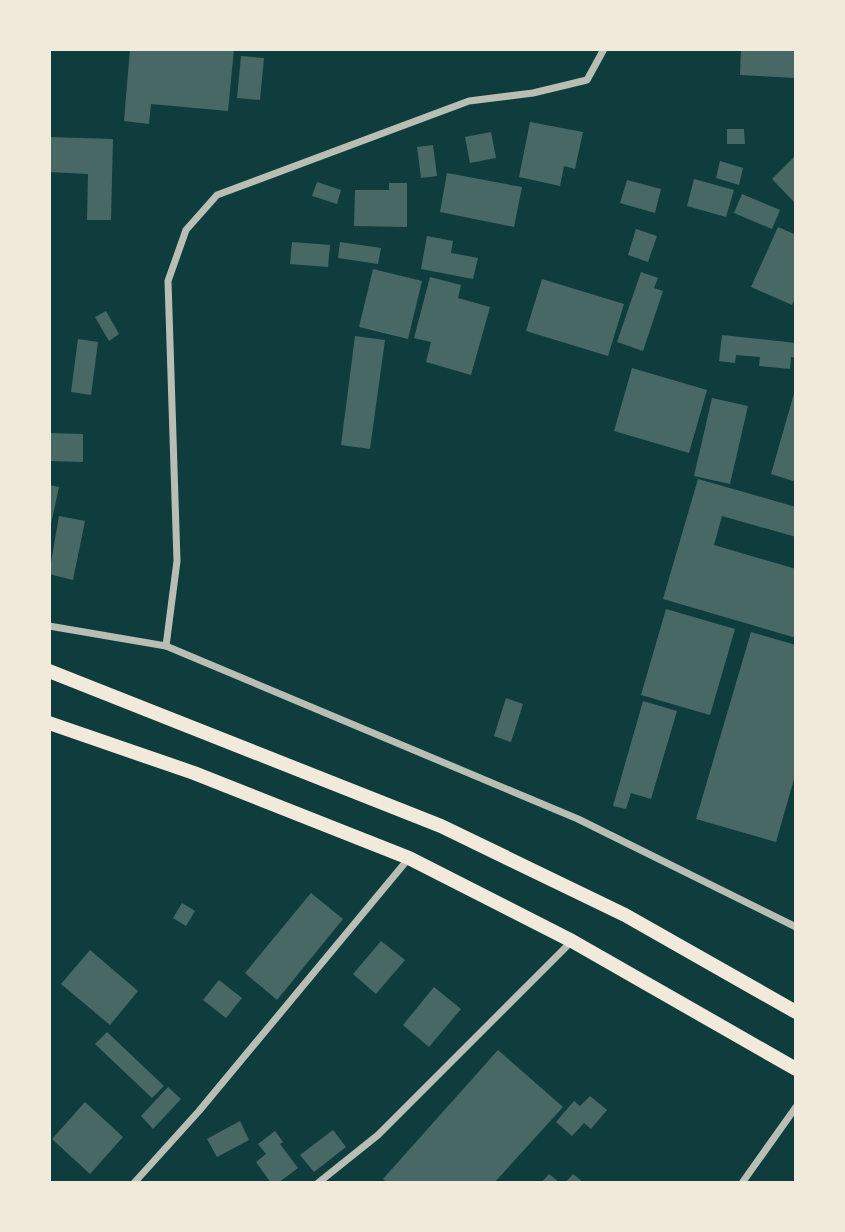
<svg xmlns="http://www.w3.org/2000/svg" width="845" height="1232" viewBox="0 0 845 1232" font-family="'Titillium Web',sans-serif">
<style>
.building{fill:#486865}
.lines{fill:none;stroke-linecap:round;stroke-linejoin:round}
.minor{stroke:#b8beb3;stroke-width:7}
.secondary{stroke:#f1e9da;stroke-width:14}
</style>
<rect width="100%" height="100%" fill="#0f3d3e"/>
<g class="building">
<polygon points="130,49 234,49 228,111 151,104 149,124 124,121"/>
<polygon points="741,49 796,49 796,78 740,75"/>
<polygon points="241,56 264,58 260,100 237,98"/>
<polygon points="530,122 583,132 575,169 564,166 560,186 519,177"/>
<polygon points="727,129 744,129 745,144 727,144"/>
<polygon points="491,132 496,158 470,163 465,137"/>
<polygon points="49,137 113,139 111,220 87,220 88,174 49,172"/>
<polygon points="433,145 437,176 421,178 417,147"/>
<polygon points="796,155 796,200 794,202 772,179"/>
<polygon points="720,161 743,168 739,185 716,178"/>
<polygon points="447,173 522,187 514,227 440,212"/>
<polygon points="694,179 734,190 726,217 687,206"/>
<polygon points="627,180 661,189 655,213 620,203"/>
<polygon points="317,182 341,190 337,204 312,196"/>
<polygon points="389,183 407,183 407,227 354,226 355,190 389,190"/>
<polygon points="742,194 780,210 772,229 734,213"/>
<polygon points="778,227 796,235 796,296 792,305 751,287"/>
<polygon points="636,229 657,236 648,262 628,255"/>
<polygon points="427,236 453,241 451,253 478,258 473,279 421,269"/>
<polygon points="292,242 330,245 328,267 290,264"/>
<polygon points="340,242 381,248 378,264 338,258"/>
<polygon points="373,269 422,281 408,339 359,327"/>
<polygon points="641,272 658,278 654,288 663,291 643,351 617,342"/>
<polygon points="430,277 461,285 458,298 490,307 471,375 426,362 431,342 414,338"/>
<polygon points="542,279 624,304 608,356 526,331"/>
<polygon points="106,311 119,334 109,341 95,317"/>
<polygon points="722,335 796,343 796,358 791,357 790,369 759,366 760,357 736,355 735,363 719,361"/>
<polygon points="355,336 385,340 370,449 341,445"/>
<polygon points="78,339 98,342 91,395 71,392"/>
<polygon points="632,368 707,390 689,453 614,431"/>
<polygon points="795,390 796,390 796,482 771,474"/>
<polygon points="712,398 748,406 730,484 694,476"/>
<polygon points="49,433 83,434 83,462 49,461"/>
<polygon points="698,479 796,507 796,537 722,516 714,545 796,569 796,638 663,599"/>
<polygon points="49,485 59,487 50,529 49,529"/>
<polygon points="59,516 85,521 73,580 49,574"/>
<polygon points="666,609 735,629 710,715 641,695"/>
<polygon points="751,632 796,645 796,772 776,842 696,819"/>
<polygon points="506,698 523,704 511,742 494,736"/>
<polygon points="643,701 677,711 651,799 631,793 626,809 613,806"/>
<polygon points="311,893 343,919 277,1000 245,973"/>
<polygon points="182,903 195,911 186,926 173,918"/>
<polygon points="381,941 405,960 376,994 353,974"/>
<polygon points="90,950 138,991 110,1025 61,984"/>
<polygon points="219,980 242,998 226,1018 203,1000"/>
<polygon points="434,987 461,1009 429,1047 403,1025"/>
<polygon points="107,1032 164,1086 152,1098 95,1044"/>
<polygon points="498,1050 563,1107 494,1183 388,1183 383,1179"/>
<polygon points="168,1087 181,1099 153,1129 141,1116"/>
<polygon points="590,1096 607,1110 591,1129 584,1123 572,1136 556,1122 574,1101 580,1106"/>
<polygon points="85,1102 123,1137 90,1174 52,1139"/>
<polygon points="240,1121 249,1140 217,1157 207,1139"/>
<polygon points="333,1130 346,1147 314,1172 300,1155"/>
<polygon points="275,1131 283,1142 280,1144 298,1168 278,1183 271,1183 256,1162 266,1154 258,1144"/>
<polygon points="549,1174 560,1183 541,1183"/>
<polygon points="573,1174 584,1183 565,1183"/>
</g>
<g class="lines">
<g class="minor">
<polyline points="49,626 166,646 578,819 796,927"/>
<polyline points="166,646 177,561 168,281 186,230 217,195 469,101 533,93 587,80 604,49"/>
<polyline points="134,1183 199,1111 409,858"/>
<polyline points="318,1183 378,1135 572,941"/>
<polyline points="742,1183 796,1107"/>
</g>
<g class="secondary">
<polyline points="49,671 441,826 625,915 796,1012"/>
<polyline points="49,723 194,773 409,858 572,941 796,1069"/>
</g>
</g>
<rect width="845" height="1232" fill="none" stroke="#f1e9da" stroke-width="102"/>
</svg>
